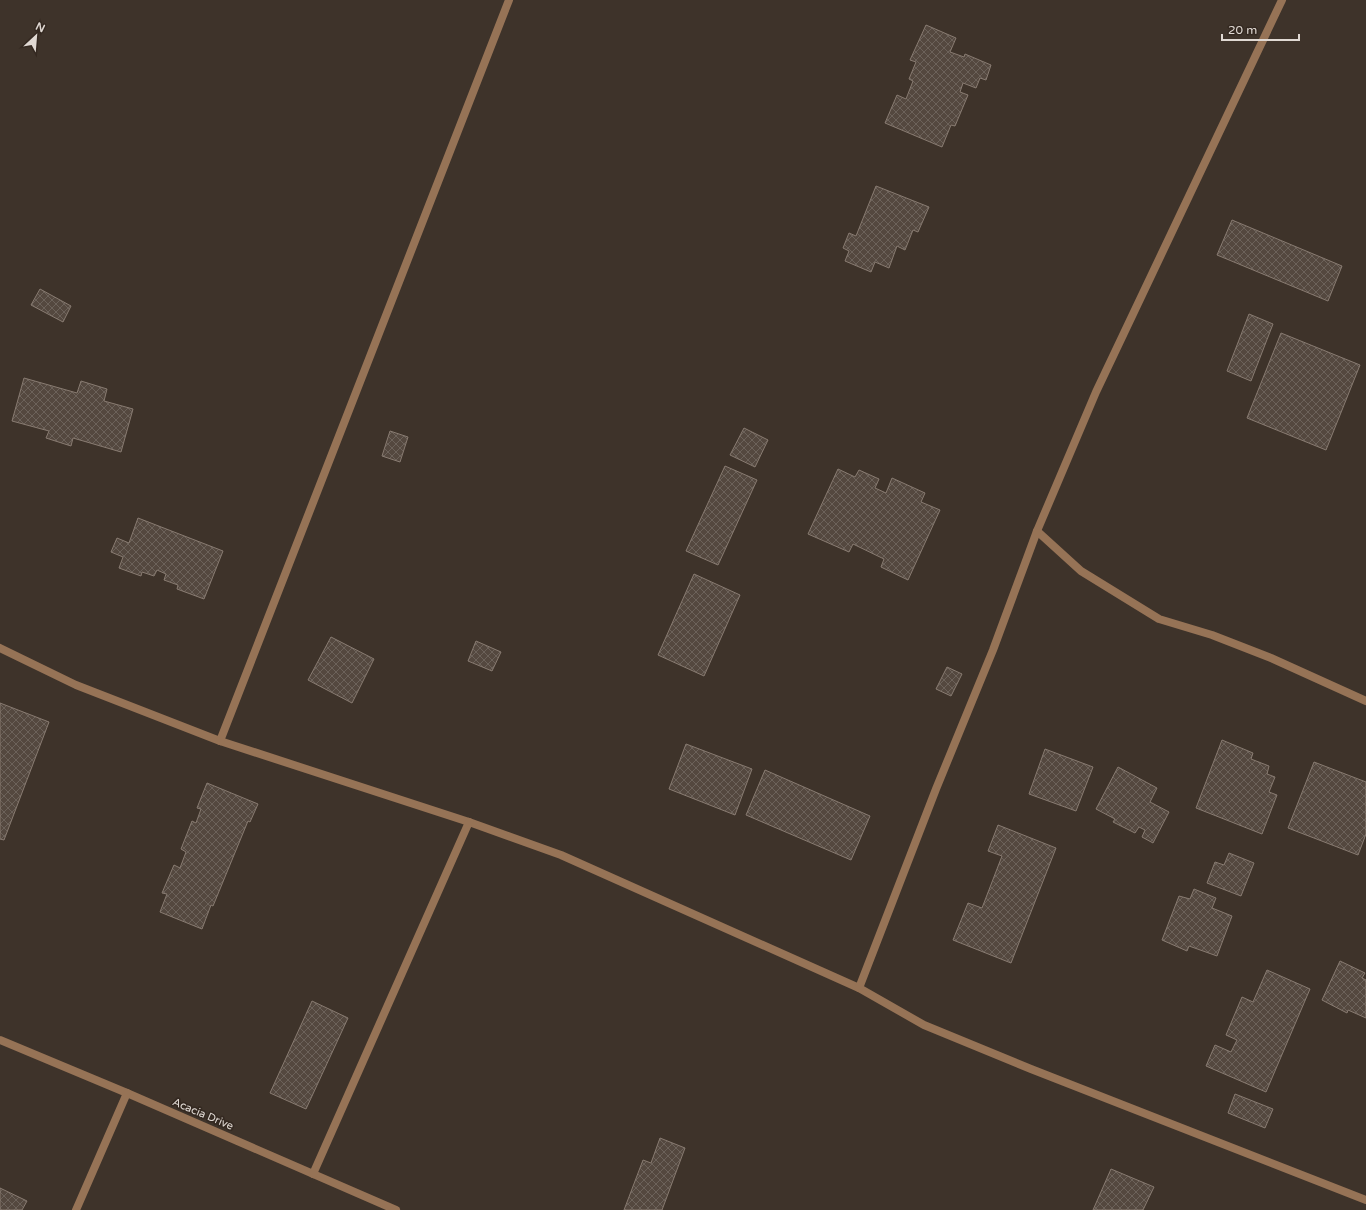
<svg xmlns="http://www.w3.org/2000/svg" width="1366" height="1210" viewBox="0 0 1366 1210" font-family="'Varela Round',sans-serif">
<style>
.building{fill:url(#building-cross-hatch);stroke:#887b71}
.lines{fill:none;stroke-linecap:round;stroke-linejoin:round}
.street{stroke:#967356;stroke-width:8}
.labels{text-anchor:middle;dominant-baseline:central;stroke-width:3.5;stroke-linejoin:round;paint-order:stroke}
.street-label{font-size:11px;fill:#e0d9d3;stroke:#342921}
</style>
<defs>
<pattern id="building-cross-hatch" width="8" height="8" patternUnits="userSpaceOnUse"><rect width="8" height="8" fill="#54483f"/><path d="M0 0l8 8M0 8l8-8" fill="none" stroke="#6c625a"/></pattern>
</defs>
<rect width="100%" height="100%" fill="#3e332a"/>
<g class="building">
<polygon points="926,25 956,38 950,52 964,57 965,54 991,65 986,80 980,78 976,88 963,83 960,92 968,95 955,126 951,125 942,147 885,123 897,95 906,99 913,81 909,79 916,62 910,60"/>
<polygon points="876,186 929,207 918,232 913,230 905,250 897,246 889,268 875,262 871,272 845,261 849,251 843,248 849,233 856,236"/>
<polygon points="1232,220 1342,266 1328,301 1217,255"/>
<polygon points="40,289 71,306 63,322 31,305"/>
<polygon points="1249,314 1273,324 1251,381 1227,371"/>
<polygon points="1281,333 1360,365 1326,450 1247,418"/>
<polygon points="24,378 77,393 81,381 107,389 104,401 133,409 121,452 73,438 71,446 46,438 49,431 12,421"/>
<polygon points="744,428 768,440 755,467 730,455"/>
<polygon points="390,431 408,437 400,462 382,456"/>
<polygon points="725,466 757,480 718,565 686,551"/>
<polygon points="838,469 855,477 859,470 879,479 875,488 886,493 892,478 925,493 921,502 940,510 908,580 881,567 884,559 853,544 849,552 808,534"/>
<polygon points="138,518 223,551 204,599 177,589 178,585 164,580 166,574 157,570 154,576 142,572 141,576 119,568 123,557 111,552 117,538 129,543"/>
<polygon points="694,574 740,595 704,676 658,655"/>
<polygon points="331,637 374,659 352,703 308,680"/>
<polygon points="476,641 501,652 492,671 468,661"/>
<polygon points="947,667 962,674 951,696 936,689"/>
<polygon points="0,703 49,722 4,840 0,839"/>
<polygon points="1222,740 1253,753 1251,759 1269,766 1267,774 1275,777 1269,792 1277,795 1262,834 1196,808"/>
<polygon points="686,744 752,769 735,815 669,789"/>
<polygon points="1045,749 1093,767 1076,811 1029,794"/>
<polygon points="1314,762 1366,782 1366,834 1358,855 1288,828"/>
<polygon points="1118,767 1157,788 1150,802 1169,812 1153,843 1142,837 1145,830 1139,827 1135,833 1113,822 1115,819 1096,809"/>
<polygon points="765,770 870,816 851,860 746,815"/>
<polygon points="207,783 258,804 250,822 248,821 213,906 211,905 202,929 160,912 167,894 162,893 174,865 180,868 186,852 181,849 192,821 196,823 201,809 197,808"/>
<polygon points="998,825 1056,848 1011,963 953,940 968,903 982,908 1002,856 988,851"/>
<polygon points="1229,853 1254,863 1241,896 1207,883 1215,862 1224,865"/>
<polygon points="1194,889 1216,898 1212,908 1232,916 1217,956 1189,946 1187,951 1162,940 1179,896 1190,899"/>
<polygon points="1340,961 1365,973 1362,978 1366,980 1366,1018 1348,1010 1347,1013 1322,1000"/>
<polygon points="1267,970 1310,989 1266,1092 1206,1066 1215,1045 1231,1052 1237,1040 1226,1035 1242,997 1253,1002"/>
<polygon points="312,1001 348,1018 306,1109 270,1093"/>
<polygon points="1235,1094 1273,1109 1265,1128 1228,1113"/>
<polygon points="660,1138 685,1148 662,1210 624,1210 643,1160 651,1163"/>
<polygon points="1111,1169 1154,1187 1143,1210 1093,1210"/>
<polygon points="0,1188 27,1201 22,1210 0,1210"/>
</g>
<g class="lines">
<g class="street">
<polyline points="1037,531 1081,571 1159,619 1212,635 1271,658 1366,701"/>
<polyline points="0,648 76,685 220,741 469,822 561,855 859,988 924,1025 1031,1069 1366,1200"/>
<polyline points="220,741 509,0"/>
<polyline points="859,988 936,789 993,650 1037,531 1096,392 1282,0"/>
<polyline points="0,1040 127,1093 396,1210"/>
<polyline points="313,1174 469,822"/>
<polyline points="76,1210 127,1093"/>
</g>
</g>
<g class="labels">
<g class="street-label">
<text transform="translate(203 1114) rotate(23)">Acacia Drive</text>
</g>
</g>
<g transform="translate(36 36) rotate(26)" stroke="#342921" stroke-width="3" paint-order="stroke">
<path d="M0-3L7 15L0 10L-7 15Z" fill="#e0d9d3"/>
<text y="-6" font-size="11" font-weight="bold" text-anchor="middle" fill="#e0d9d3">N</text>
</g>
<path d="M1222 34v6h77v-6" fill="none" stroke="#e0d9d3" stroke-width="2"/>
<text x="1228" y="34" font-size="12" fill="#e0d9d3" stroke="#342921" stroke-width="3" paint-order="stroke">20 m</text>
</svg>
